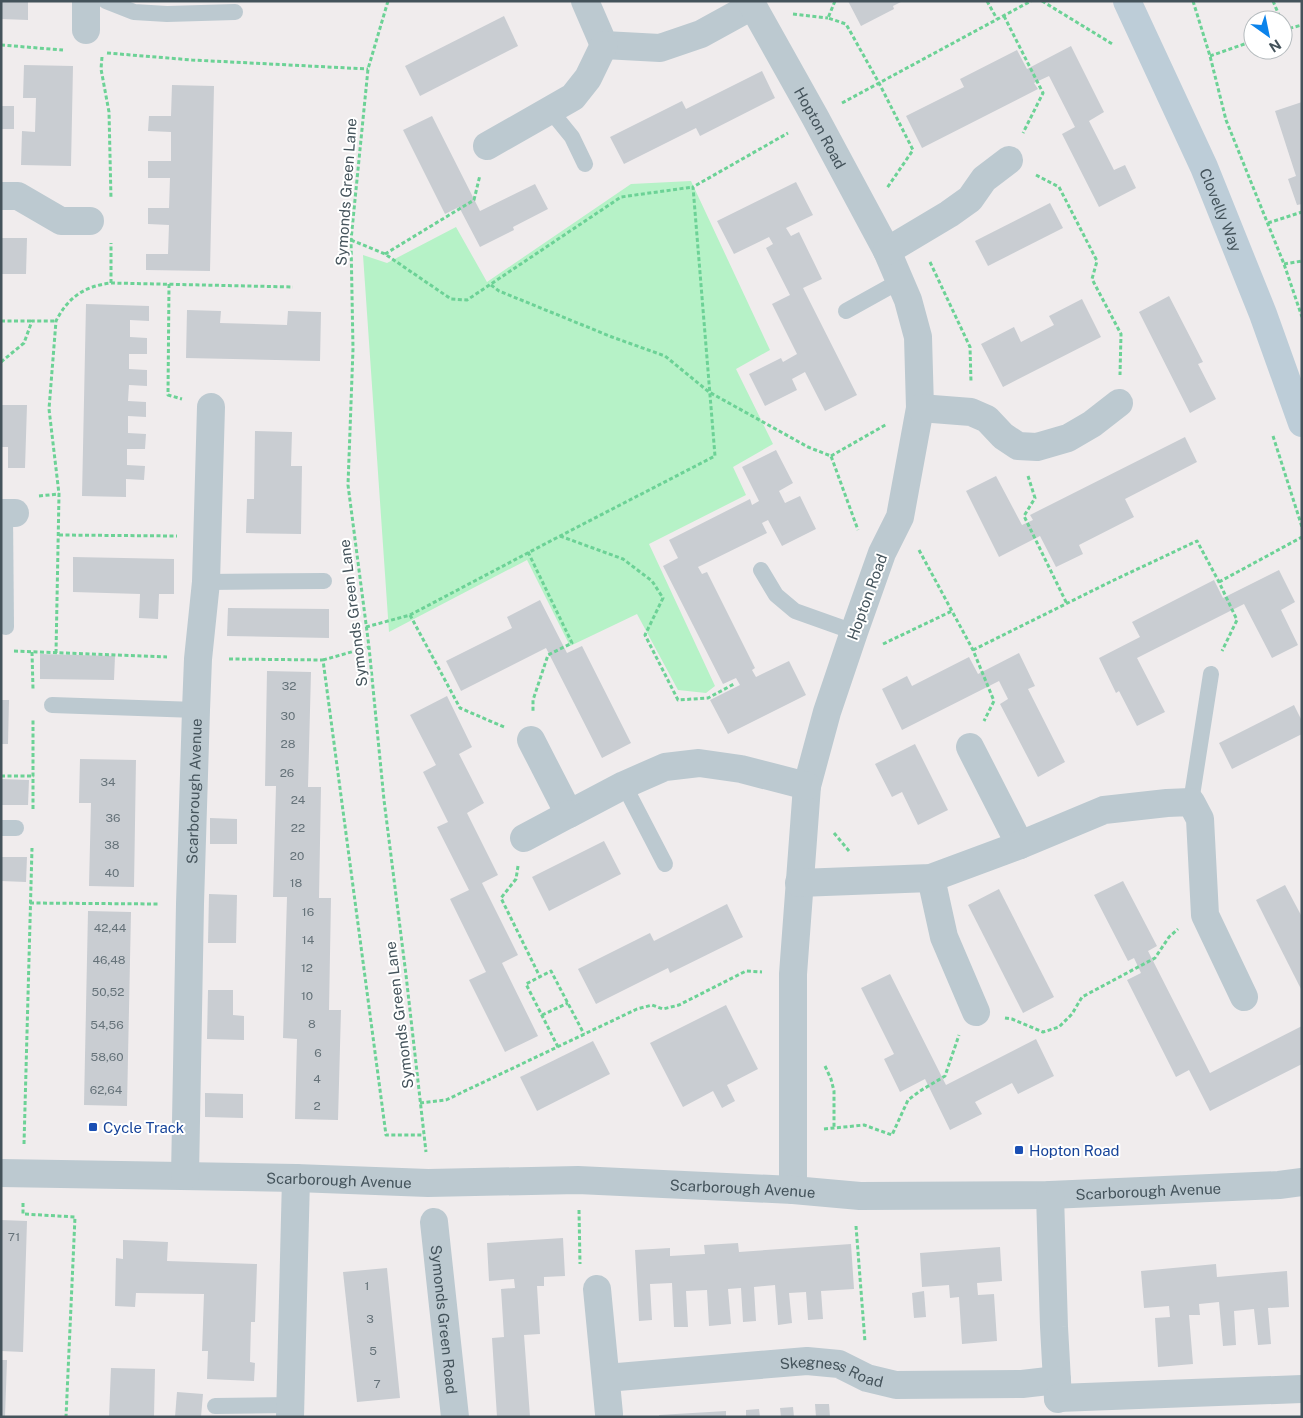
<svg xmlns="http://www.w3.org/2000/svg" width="1303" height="1418" viewBox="0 0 1303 1418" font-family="'Public Sans',sans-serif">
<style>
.green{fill:#b6f2c7}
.building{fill:#c9cdd2}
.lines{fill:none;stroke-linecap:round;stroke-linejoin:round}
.path{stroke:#6cd296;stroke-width:3;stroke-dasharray:4 2.5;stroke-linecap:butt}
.lane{stroke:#bcc9d0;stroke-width:16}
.street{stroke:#bcc9d0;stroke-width:28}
.secondary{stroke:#bdcdd8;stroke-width:28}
.transit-dot{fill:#1a4fb4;stroke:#fff;stroke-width:2}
.labels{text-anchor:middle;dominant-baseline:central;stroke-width:4;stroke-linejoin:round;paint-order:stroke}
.number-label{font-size:12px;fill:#657279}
.street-label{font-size:15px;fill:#44535b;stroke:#fff}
.transit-label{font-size:15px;fill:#164399;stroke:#fff;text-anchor:start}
</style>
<rect width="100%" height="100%" fill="#f0eced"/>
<polygon class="green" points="691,181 770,350 736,369 773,444 733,467 746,495 649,544 715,686 706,693 678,690 637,614 570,646 527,560 389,632 363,255 387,263 456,227 487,282 631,184"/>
<g class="building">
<polygon points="1,1 28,1 28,20 1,19"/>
<polygon points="848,1 903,1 893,6 894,9 861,26"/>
<polygon points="504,16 518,46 420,96 405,66"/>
<polygon points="1071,46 1104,112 1089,121 1114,170 1125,165 1136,188 1099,207 1062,134 1075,127 1049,76 1034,83 1038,89 922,148 906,116 964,87 960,79 1017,50 1027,69"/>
<polygon points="24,65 73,66 71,166 21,165 22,131 35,132 36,98 23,98"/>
<polygon points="762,71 775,98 700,136 696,128 624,164 610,137 682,101 686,109"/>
<polygon points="172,85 214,86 210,271 146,270 146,254 168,254 169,225 148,224 148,208 169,208 170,178 148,178 148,161 171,161 171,132 148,131 149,116 171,116"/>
<polygon points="1302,102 1302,204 1297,205 1288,179 1296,176 1275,111"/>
<rect x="1" y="106" width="13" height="23"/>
<polygon points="432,116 480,211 535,184 548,209 513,227 514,230 480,247 459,207 445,214 403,130"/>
<polygon points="796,182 813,215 786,228 791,236 799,232 822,279 803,288 857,395 825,411 805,372 792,379 797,390 765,406 749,374 781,358 783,362 797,354 772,304 790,295 766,248 773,244 769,237 734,254 717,221"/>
<polygon points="1050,203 1063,228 988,266 975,241"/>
<polygon points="1,238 27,238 26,274 1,274"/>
<polygon points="1169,296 1203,362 1198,364 1216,399 1190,413 1139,312"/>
<polygon points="1082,299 1101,337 1003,387 981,344 1014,327 1021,342 1054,325 1049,316"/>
<polygon points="86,304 149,306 149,321 130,320 130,337 147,338 147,354 129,354 129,369 147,370 147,386 129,385 128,401 146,402 146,417 128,416 128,433 146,434 145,449 127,449 127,465 145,466 144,480 126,479 126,497 82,496"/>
<polygon points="187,310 221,311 220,323 287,325 288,311 321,312 320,361 186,358"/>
<polygon points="1,405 27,405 25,468 8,468 8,447 1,447"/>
<polygon points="255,431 292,432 291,466 302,466 301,534 246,533 247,499 254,499"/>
<polygon points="1185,437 1197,462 1125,499 1134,517 1079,545 1083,554 1056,567 1040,536 999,557 966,491 996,476 1022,525 1033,520 1030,515"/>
<polygon points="776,450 793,483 779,491 785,503 800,496 816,529 782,546 768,520 762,523 767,533 698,567 702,574 707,572 755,668 752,670 756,677 789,661 806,695 728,734 710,700 740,685 736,678 723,684 663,566 678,558 669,540 750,499 752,505 759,501 742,467"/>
<polygon points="73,557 174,559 174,594 159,594 158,619 139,618 140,594 73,592"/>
<polygon points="1279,570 1295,602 1281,610 1298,645 1272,658 1244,604 1137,658 1165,712 1137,726 1119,691 1116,693 1099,658 1140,637 1132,622 1214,580 1223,598"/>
<polygon points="540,600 567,653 582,646 631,743 602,758 546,648 461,691 446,661 512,628 507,617"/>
<polygon points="228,608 329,609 329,638 227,636"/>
<polygon points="1019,653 1035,686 1028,689 1065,762 1038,777 1000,704 1008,699 999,681 902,730 882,689 907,676 912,686 969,657 978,674"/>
<polygon points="40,654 115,656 114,680 40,679"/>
<polygon points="267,671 311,672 308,787 321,787 319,898 331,898 329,1010 341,1010 338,1120 295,1119 297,1039 283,1038 287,897 273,897 276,786 265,786"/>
<polygon points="447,696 472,747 459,754 484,803 467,813 498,875 482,883 518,955 502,963 538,1036 505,1052 469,980 486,972 450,899 469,890 437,827 448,822 423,772 436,765 410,715"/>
<polygon points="1,700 9,700 8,744 1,744"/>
<polygon points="1294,705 1302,721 1302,734 1232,769 1219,743"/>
<polygon points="915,744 948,810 918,825 902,792 892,797 875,764"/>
<polygon points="80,759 136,760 134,887 89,886 91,803 79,803"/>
<polygon points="1,779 29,780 28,805 1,805"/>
<polygon points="210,818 237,819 237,844 210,844"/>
<polygon points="604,841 621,874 549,911 532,877"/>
<polygon points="1,857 27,857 26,882 1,881"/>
<polygon points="1123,881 1157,946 1148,951 1210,1073 1302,1026 1302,1064 1210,1111 1189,1070 1176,1077 1127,980 1141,973 1134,958 1128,961 1094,895"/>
<polygon points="1285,885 1302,917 1302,991 1256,900"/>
<polygon points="999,889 1054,997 1023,1013 968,905"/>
<polygon points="209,894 237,895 236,943 208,943"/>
<polygon points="727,904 743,937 670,973 668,968 596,1004 578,969 650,933 654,941"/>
<polygon points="88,911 131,912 127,1106 84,1105"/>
<polygon points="890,974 946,1085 1036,1039 1054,1076 1018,1094 1012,1083 975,1102 982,1114 950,1130 925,1079 900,1092 884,1059 894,1054 861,988"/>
<polygon points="208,990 233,990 233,1015 244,1016 244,1040 207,1039"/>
<polygon points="726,1005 758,1069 727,1085 735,1101 722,1108 713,1091 683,1107 650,1043"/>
<polygon points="593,1041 610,1074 537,1111 520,1077"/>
<polygon points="205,1093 243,1094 243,1118 205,1117"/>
<polygon points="1,1220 27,1221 23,1352 1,1351"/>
<polygon points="563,1238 565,1276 544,1277 544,1286 537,1286 540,1334 524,1335 530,1417 497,1417 492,1338 504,1337 501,1289 515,1288 514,1279 489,1281 487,1243"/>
<polygon points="123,1240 168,1242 167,1261 257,1264 255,1322 251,1322 250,1362 255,1363 254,1381 207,1379 208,1351 202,1351 204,1294 136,1293 135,1307 115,1306 116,1258 123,1259"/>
<polygon points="738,1243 739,1252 851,1244 854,1289 821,1291 823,1319 808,1320 806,1292 789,1293 792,1323 778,1325 775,1285 754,1287 756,1321 743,1322 741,1288 728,1289 731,1324 709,1326 707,1290 686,1291 688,1327 674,1327 672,1283 650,1284 652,1320 639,1321 635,1250 670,1248 670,1256 705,1254 704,1245"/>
<polygon points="1000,1247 1002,1281 977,1283 978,1295 994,1294 997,1341 962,1344 959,1297 950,1298 949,1285 922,1287 920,1253"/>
<polygon points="1216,1264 1217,1277 1287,1271 1289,1307 1268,1308 1271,1344 1258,1345 1254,1309 1234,1311 1236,1345 1223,1346 1219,1302 1199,1304 1200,1315 1189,1315 1193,1364 1158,1367 1155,1318 1170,1317 1169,1306 1144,1308 1141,1271"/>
<polygon points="387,1268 400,1398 357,1402 343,1272"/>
<polygon points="924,1291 926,1317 914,1318 912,1293"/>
<polygon points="1,1360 7,1360 5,1417 1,1417"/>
<polygon points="111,1368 155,1369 154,1417 109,1417"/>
<polygon points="177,1392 203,1394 201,1417 175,1417"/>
<polygon points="815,1404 829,1404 830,1417 816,1417"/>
<polygon points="793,1407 794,1417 781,1417 780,1408"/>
<polygon points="759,1409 760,1417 746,1417 746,1410"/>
<polygon points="726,1411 726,1417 659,1417 659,1415"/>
</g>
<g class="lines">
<g class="path">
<polyline points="388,1 368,69 351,240 353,349 348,485 369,647 384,800 406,975 426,1152"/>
<polyline points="835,1 828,18 846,24 879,83 913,150 887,188"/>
<polyline points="987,1 997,19"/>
<polyline points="1042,1 1114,45"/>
<polyline points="1193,1 1210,56 1226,120 1284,264 1302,317"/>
<polyline points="1273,1 1281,20"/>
<polyline points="793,14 828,18"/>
<polyline points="1004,16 1043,93 1023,133"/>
<polyline points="1283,30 1302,25"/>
<polyline points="1,45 63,50"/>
<polyline points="107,53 192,60 368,69"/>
<polyline points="1210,56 1253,41"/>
<polyline points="102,57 101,69 109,112 111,199"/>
<polyline points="842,103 1031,1"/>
<polyline points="1036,175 1059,187 1097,261 1092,279 1121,334 1120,375"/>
<polyline points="1268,223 1302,212"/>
<polyline points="351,240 385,254 451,299 467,300 621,197 693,187"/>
<polyline points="385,254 474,200 480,175"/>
<polyline points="930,262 970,347 971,382"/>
<polyline points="1284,264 1302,261"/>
<polyline points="111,283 111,243"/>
<polyline points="169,284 168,395 182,399"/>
<polyline points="491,285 499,291 612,337 665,356 709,392 808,447 831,456 858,530"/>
<polyline points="1,321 32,321"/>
<polyline points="1,362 24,343 32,321 56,321"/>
<polyline points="1273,436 1302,527"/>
<polyline points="831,456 887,424"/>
<polyline points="1028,476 1035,498 1024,516 1067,604"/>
<polyline points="39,496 59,494"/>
<polyline points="59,535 177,536"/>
<polyline points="560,536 623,559 652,581 663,598 645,635 678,700 708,698 734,684"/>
<polyline points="919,550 973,650 994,701 984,721"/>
<polyline points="528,552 572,643 548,655 533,700 533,711"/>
<polyline points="1219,582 1302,537"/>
<polyline points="410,615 460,708 504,727"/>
<polyline points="366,627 410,615 560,536 715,456 693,187 788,133"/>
<polyline points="883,644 952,611"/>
<polyline points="973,650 1110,582 1197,541 1219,582 1237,620 1222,651"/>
<polyline points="14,651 167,657"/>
<polyline points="32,652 33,689"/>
<path d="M56 653 59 494 49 409 56 321C68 297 85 286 111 283L293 287"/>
<polyline points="229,659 323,660 386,1135 424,1135"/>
<polyline points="323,660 369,647"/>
<polyline points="1,776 34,776"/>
<polyline points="33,809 33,720"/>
<polyline points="834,833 849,851"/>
<polyline points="518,866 516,879 501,898 540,977"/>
<polyline points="30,903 159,904"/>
<polyline points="542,1015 568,1003"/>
<polyline points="1005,1018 1012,1019 1043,1032 1059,1027 1072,1014 1082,997 1155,958 1169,937 1178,929"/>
<polyline points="558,1047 526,984 551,971 584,1034"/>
<polyline points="825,1066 831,1079 834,1091 834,1128"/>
<polyline points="420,1103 446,1100 637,1009 652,1005 663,1009 679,1005 746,971 762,972"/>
<polyline points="824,1129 864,1125 892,1135 908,1100 920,1091 945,1076 959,1035"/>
<polyline points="24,1144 32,848"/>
<polyline points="23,1203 23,1214 75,1217 66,1417"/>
<polyline points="579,1210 580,1264"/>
<polyline points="856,1226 865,1342"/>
</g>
<g class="lane">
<polyline points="106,1 134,12 167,14 235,12"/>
<polyline points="550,110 572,137 585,164"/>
<polyline points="846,311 900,281"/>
<polyline points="5,513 6,627"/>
<polyline points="761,570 776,595 795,611 854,632"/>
<polyline points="206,582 324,581"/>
<polyline points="52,705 196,710"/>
<polyline points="624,785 665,864"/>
<polyline points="1191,802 1211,674"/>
<polyline points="1,828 16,828"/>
<polyline points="215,1406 290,1405"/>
</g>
<g class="street">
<polyline points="585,1 604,45 660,48 701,34 752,6"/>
<path id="s1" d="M750 1 815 117 887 251 908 300 918 337 920 408 900 517 882 553 854 632 827 712 807 786 793 974V1190"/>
<polyline points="86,30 86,1"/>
<polyline points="487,146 573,97 588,78 604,45"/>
<polyline points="1,196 18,196 61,221 90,221"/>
<polyline points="887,251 949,214 970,199 984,179 1009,160"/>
<polyline points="920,408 971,412 987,419 1003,436 1018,446 1037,447 1068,438 1092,424 1119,403"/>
<polyline points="1,513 15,513"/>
<polyline points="531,740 569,814 624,785 665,767 699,763 741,769 807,786"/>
<polyline points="970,747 1020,845"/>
<polyline points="524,838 569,814"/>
<polyline points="931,878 944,937 976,1012"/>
<polyline points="799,883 931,878 1020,845 1104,810 1167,803 1191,802 1200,819 1205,915 1244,997"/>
<path id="s2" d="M1 1173 296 1178 428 1183 578 1180 793 1190 860 1196 1050 1195 1279 1185 1302 1182"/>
<path id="s3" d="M185 1176 190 904 196 710 198 659 206 582 211 407"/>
<polyline points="1050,1195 1054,1327 1058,1399"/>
<path id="s4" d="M434 1222 455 1417"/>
<polyline points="597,1289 609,1414"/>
<path id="s5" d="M606 1378 807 1361 839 1364 867 1378 896 1385 1022 1384 1057 1380"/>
<polyline points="1058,1398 1302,1389"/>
<polyline points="290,1417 296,1178"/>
</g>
<path class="secondary" id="s6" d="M1127 1 1204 167 1263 314 1302 423"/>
</g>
<g class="transit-dot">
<rect x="88" y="1122" width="10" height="10" rx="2.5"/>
<rect x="1014" y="1145" width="10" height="10" rx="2.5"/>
</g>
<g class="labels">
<g class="number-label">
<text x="289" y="686">32</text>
<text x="288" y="716">30</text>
<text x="288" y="744">28</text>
<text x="287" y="773">26</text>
<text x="108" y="782">34</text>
<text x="298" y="800">24</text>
<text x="113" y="818">36</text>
<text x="298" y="828">22</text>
<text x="112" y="845">38</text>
<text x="297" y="856">20</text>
<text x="112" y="873">40</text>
<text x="296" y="883">18</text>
<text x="308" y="912">16</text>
<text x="110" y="928">42,44</text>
<text x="308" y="940">14</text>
<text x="109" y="960">46,48</text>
<text x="307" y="968">12</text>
<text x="108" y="992">50,52</text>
<text x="307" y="996">10</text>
<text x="312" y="1024">8</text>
<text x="107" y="1025">54,56</text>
<text x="318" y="1053">6</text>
<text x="107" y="1057">58,60</text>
<text x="317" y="1079">4</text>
<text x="106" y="1090">62,64</text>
<text x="317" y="1106">2</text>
<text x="14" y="1237">71</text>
<text x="367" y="1286">1</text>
<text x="370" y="1319">3</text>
<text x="373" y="1351">5</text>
<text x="377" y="1384">7</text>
</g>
<g class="street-label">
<text stroke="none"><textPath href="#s1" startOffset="145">Hopton Road</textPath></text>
<text transform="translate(346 192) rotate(-86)">Symonds Green Lane</text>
<text stroke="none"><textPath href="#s6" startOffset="229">Clovelly Way</textPath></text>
<text transform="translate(867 597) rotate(-70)">Hopton Road</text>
<text transform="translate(353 613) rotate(-97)">Symonds Green Lane</text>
<text stroke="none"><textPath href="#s3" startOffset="385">Scarborough Avenue</textPath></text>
<text transform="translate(399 1015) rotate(-97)">Symonds Green Lane</text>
<text stroke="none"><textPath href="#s2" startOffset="338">Scarborough Avenue</textPath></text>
<text stroke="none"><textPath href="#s2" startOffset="742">Scarborough Avenue</textPath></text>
<text stroke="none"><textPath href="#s2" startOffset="1148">Scarborough Avenue</textPath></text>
<text stroke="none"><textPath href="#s4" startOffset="98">Symonds Green Road</textPath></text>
<text stroke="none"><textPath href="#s5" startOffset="228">Skegness Road</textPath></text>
</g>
<g class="transit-label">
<text x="103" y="1127">Cycle Track</text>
<text x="1029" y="1150">Hopton Road</text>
</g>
</g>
<rect width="1303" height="1418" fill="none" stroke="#44535b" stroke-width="5"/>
<g transform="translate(1268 35) rotate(147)"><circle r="24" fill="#ffffff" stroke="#b4babd"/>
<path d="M0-4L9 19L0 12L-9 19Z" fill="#0b83eb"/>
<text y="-8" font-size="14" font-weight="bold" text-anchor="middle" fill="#44535b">N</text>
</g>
</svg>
